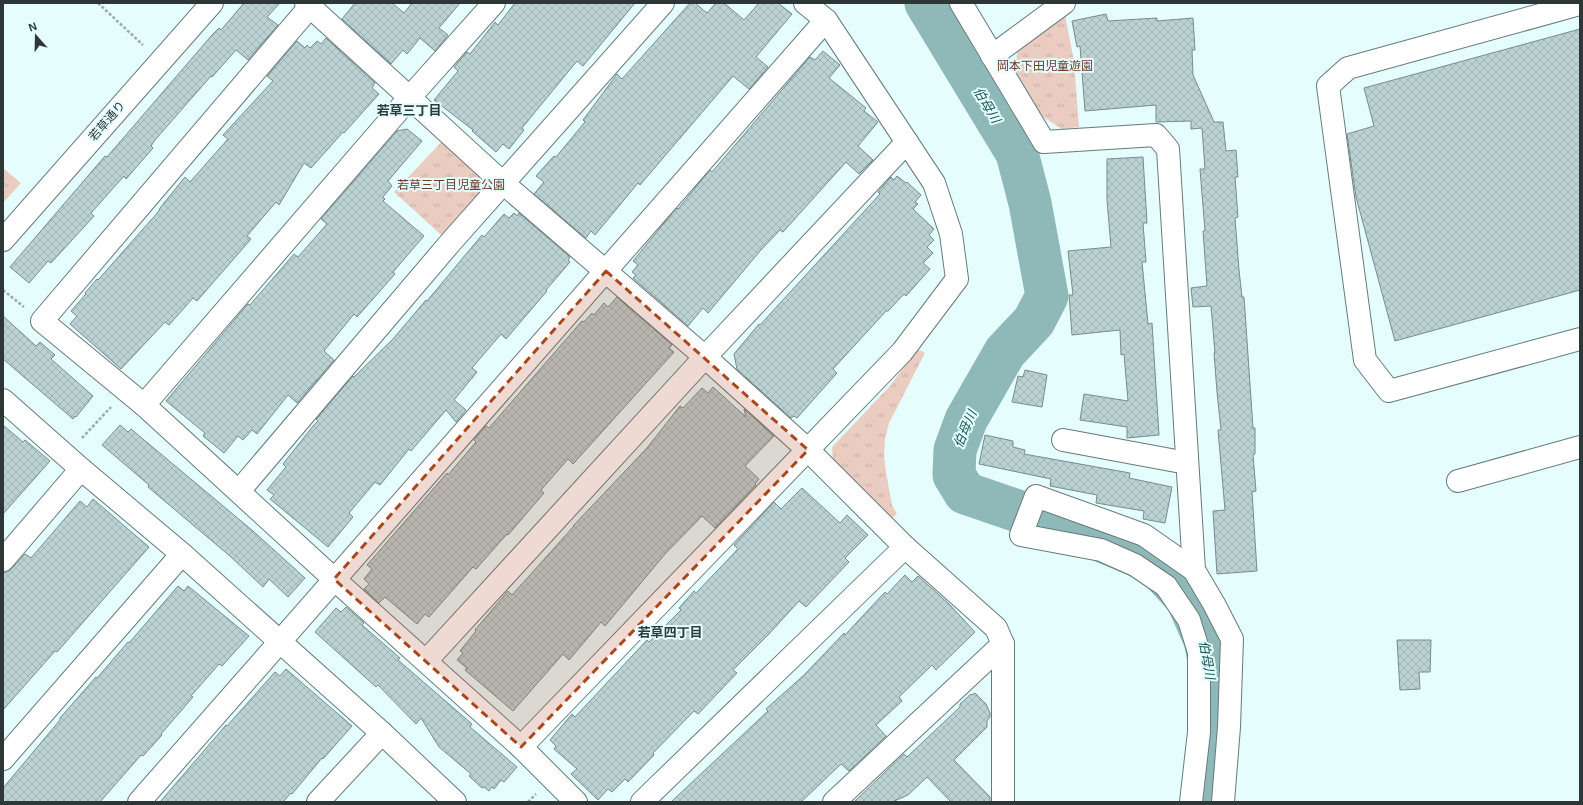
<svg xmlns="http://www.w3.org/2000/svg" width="1583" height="805" viewBox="0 0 1583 805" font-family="Arial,'Noto Sans JP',sans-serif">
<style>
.grass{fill:url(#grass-tufts)}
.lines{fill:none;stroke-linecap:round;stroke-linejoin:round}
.river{stroke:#8fb9b9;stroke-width:43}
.building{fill:url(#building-cross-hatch);stroke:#778c8c}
.minor-casing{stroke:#667a7b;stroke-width:24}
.path{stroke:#9aabab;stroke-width:2.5;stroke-dasharray:3 2;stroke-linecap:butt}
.minor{stroke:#fff;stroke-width:22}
.marked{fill:#ac461c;fill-opacity:0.2;stroke:#ac461c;stroke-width:3;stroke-dasharray:8 5;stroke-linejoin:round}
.labels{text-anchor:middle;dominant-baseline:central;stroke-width:4;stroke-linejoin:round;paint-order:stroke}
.park-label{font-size:12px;fill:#6d3c2b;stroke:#e6fdfd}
.street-label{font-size:12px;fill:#2e3737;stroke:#e6fdfd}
.water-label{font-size:13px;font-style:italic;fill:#165354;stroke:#e6fdfd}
.neighbourhood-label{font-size:13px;font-weight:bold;fill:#2a3d3d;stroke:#e6fdfd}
</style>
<defs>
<pattern id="grass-tufts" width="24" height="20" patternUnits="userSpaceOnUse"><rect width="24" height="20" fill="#ebccc1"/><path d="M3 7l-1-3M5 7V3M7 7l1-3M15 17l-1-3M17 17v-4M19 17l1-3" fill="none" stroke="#cab0a6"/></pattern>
<pattern id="building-cross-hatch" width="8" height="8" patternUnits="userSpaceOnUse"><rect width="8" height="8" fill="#bbd2d2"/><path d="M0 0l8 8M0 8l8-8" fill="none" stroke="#a1b5b5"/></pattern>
</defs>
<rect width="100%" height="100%" fill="#e6fdfd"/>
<g class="grass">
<polygon points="1065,15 1074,61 1079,127 1062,129 1043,117 1014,71 1018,49"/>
<polygon points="450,133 503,183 450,243 394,192"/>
<polygon points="3,168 21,183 3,203"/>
<polygon points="917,349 925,353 889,423 885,439 884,456 886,472 892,505 897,514 892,518 833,460 832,447 890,386"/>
</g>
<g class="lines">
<polyline class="river" points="926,3 1017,153 1030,203 1047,296 1034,321 1005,352 966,420 955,450 954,475 965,493 1088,535 1154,563 1187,599 1205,640 1212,675 1214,699 1203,788"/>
</g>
<g class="building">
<polygon points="244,3 280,3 267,17 278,25 248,60 236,50 212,77 211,76 155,140 151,146 153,148 126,179 124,176 91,213 94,216 51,263 48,261 29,283 10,267 105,156 107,157 212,35 219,28 221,30"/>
<polygon points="355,3 392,3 404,13 412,3 460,3 439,28 448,35 435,51 420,38 407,54 403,50 391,64 342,19"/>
<polygon points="515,3 635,3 583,66 577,61 522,128 524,130 509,149 503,144 496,152 472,131 473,130 434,100 458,71 454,67 467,52 470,54 495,22 498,25"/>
<polygon points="690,3 695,3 707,13 716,3 724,3 744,20 759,3 778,3 792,14 756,57 768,67 749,89 733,76 640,185 638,183 595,235 591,231 586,238 534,194 544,182 536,176 554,156 556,157 585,122 583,120 617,74 622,79"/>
<polygon points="1106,14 1108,21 1157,18 1157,21 1193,18 1195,50 1192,50 1193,75 1214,122 1223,122 1226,151 1236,150 1238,177 1235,177 1238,217 1235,218 1239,270 1242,297 1244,297 1253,428 1255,428 1255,454 1253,455 1256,491 1252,492 1257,571 1217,574 1213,511 1225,510 1218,430 1221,430 1217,392 1214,353 1215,353 1211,306 1193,307 1191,288 1207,286 1203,231 1205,231 1200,169 1205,169 1202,128 1191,129 1191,121 1156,122 1156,105 1085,111 1080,46 1077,47 1072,21"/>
<polygon points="1580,29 1580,290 1395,341 1356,197 1347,134 1374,126 1364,88"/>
<polygon points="326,38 375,83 372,88 379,94 344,133 343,132 311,168 304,163 279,205 276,202 247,236 251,239 197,301 193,298 169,325 165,322 121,369 70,324 77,316 71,311 86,294 85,293 97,279 98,280 159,211 160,208 185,177 190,182 228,139 223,135 273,81 267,76 297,41 305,48 307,45 310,48 317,41 321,44"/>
<polygon points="823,51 840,65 829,78 866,108 864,111 878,122 858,146 873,160 859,174 846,162 783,232 780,230 760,251 708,313 703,308 688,326 633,278 636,275 632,272 638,265 633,261 674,211 677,208 678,209 710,170 712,172 810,57 815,60"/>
<polygon points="407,129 422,141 388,181 392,186 383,197 385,199 383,201 424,236 393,272 395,274 357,317 354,314 324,351 334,360 297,403 288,395 257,434 252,430 243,440 238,436 224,453 203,436 205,433 166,401 248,304 250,305 294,254 298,257 327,224 321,219 397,131"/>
<polygon points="1143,157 1147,223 1143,223 1146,262 1142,262 1148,324 1152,323 1159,435 1127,438 1127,427 1080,420 1084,394 1128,401 1124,354 1121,355 1120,330 1072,335 1069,295 1073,295 1068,251 1111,247 1107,200 1107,159"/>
<polygon points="897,176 906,183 907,182 921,195 915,202 918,204 913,209 934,229 929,235 934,240 927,247 933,253 923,263 930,269 906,296 904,294 888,311 886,311 833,369 837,373 797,418 794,416 791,418 737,369 734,354 759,324 760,325 880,194 878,192 891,177 894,180"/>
<polygon points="514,213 517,216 519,213 570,257 568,260 570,262 546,290 547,291 506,339 501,334 472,368 477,372 454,400 466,410 456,422 446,410 411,451 409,449 380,485 375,482 349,513 353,517 328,547 270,499 274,495 267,490 286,467 283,464 313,426 318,421 316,419 353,376 354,377 393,339 426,300 427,301 482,235 484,237 504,214 509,218"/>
<polygon points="617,297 672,345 669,348 674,352 573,464 568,459 541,490 544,493 508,535 507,534 476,569 473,567 429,617 425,614 417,624 385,597 379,603 364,589 369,584 364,579 372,569 367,565 447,473 448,475 476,442 474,440 486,426 489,428 582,321 584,322 592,313 594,315 604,303 608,307"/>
<polygon points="3,316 36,346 40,342 55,355 51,359 93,396 76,417 75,416 73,419 3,359"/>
<polygon points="1025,370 1047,375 1042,407 1012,402 1018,376 1023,377"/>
<polygon points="713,387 746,417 744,409 774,436 745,466 759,479 755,484 756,485 715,528 702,516 665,554 605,626 601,622 569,660 563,654 513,711 465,670 467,668 457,660 463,653 460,651 476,631 475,630 508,591 512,595 574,526 573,526 647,448 680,406 683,408 702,388 708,393"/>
<polygon points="3,425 23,442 25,440 50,461 3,514"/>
<polygon points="120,425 128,432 131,429 253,531 305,578 288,597 269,579 263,587 231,557 148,487 149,485 102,445"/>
<polygon points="985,435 1013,441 1013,447 1025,450 1024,454 1130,473 1129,478 1172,487 1165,523 1143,519 1144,511 1096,503 1097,495 1050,486 1051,479 979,464"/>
<polygon points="802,488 840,523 847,515 868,535 845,558 849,562 806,607 799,601 769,634 733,670 737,673 698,714 694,711 653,753 654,755 628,782 625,779 612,792 608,789 598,800 571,774 577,769 554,749 556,746 550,740 572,714 575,717 647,640 649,642 681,610 679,608 694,591 696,593 738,549 734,545 774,502 781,509"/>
<polygon points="93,499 149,547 57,652 55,651 3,710 3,572 8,572 12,568 25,554 31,558 80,501 87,507"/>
<polygon points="905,575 912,582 918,576 949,604 975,632 936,670 932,665 899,697 902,701 876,725 886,736 849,771 841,764 801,802 671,802 768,711 766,709 804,675 844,633 845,635 885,592 887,594"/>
<polygon points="178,586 184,591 188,586 249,636 222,666 219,664 191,696 193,697 161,734 162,735 143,756 141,755 100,802 3,802 3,788 60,720 60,718 96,677 97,678 128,642 129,643"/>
<polygon points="346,607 364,623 362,625 400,658 398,660 472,724 470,727 517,767 504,782 501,780 494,789 492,787 489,791 484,787 482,788 469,776 471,774 439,747 421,718 416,724 378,685 376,687 315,632 336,608 341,612"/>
<polygon points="1397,640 1431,640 1430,672 1419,672 1420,689 1400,690"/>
<polygon points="286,669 352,726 323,759 322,758 292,794 291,793 283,802 160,802 226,725 227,726 275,672 280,676"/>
<polygon points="975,693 986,704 990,713 990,717 987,721 987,727 954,760 990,797 990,802 951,802 927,777 908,795 892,802 854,802 904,754 907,757 960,707 960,704 971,694 972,695"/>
</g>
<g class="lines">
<defs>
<g id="minor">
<polyline points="306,3 503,183 705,357 808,450 905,547 996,628 1003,644 1003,802"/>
<polyline points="313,3 42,321 144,405 334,579 521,747 576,802"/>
<polyline points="961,3 1044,142 1156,135 1168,149 1194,570"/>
<polyline points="1580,4 1348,68 1328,86 1365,360 1389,391 1580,339"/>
<polyline points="992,56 1064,3"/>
<polyline points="3,240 212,3"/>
<polyline points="3,400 81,469 182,554 382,733 455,802"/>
<polyline points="144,405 410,97 494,3"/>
<polyline points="1063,440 1187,463"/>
<polyline points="1458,481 1580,447"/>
<polyline points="239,491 450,243 663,3"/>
<polyline points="3,560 81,469"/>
<polyline points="426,661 705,357 907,142"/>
<polyline points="521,747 902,352 957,279 951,234 934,183 826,20 805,3"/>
<polyline points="3,759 182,554"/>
<polyline points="139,802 826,20"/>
<polyline points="318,802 382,733"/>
<polyline points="642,802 905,547"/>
<polyline points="834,802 1003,644"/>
<polyline points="1191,802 1199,732 1199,652 1189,620 1166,586 1135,565 1101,550 1021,535 1036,496 1144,535 1194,570 1214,604 1232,639 1229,727 1223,802"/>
</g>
</defs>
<use href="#minor" class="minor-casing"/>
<g class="path">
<polyline points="98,3 143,45"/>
<polyline points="3,290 24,307"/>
<polyline points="82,438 111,407"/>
<polyline points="528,802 536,794"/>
</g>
<use href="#minor" class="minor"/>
</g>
<path class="marked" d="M606 271 808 450 521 747 334 579Z"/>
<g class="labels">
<g class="park-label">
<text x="1045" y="66">岡本下田児童遊園</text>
<text x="451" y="185">若草三丁目児童公園</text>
</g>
<g class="street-label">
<text transform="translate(107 121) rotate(-49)">若草通り</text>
</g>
<g class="water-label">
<text transform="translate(987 105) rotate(59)">伯母川</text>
<text transform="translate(965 429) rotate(-67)">伯母川</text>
<text transform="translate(1207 660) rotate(80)">伯母川</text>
</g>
<g class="neighbourhood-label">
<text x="409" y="110">若草三丁目</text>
<text x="670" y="632">若草四丁目</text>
</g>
</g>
<rect width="1583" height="805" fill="none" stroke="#2e3737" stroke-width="8"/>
<g transform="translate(36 36) rotate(340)" stroke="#e6fdfd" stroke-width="3" paint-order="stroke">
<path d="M0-3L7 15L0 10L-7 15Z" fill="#2e3737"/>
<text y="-6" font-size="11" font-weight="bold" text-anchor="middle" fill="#2e3737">N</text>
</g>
</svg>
